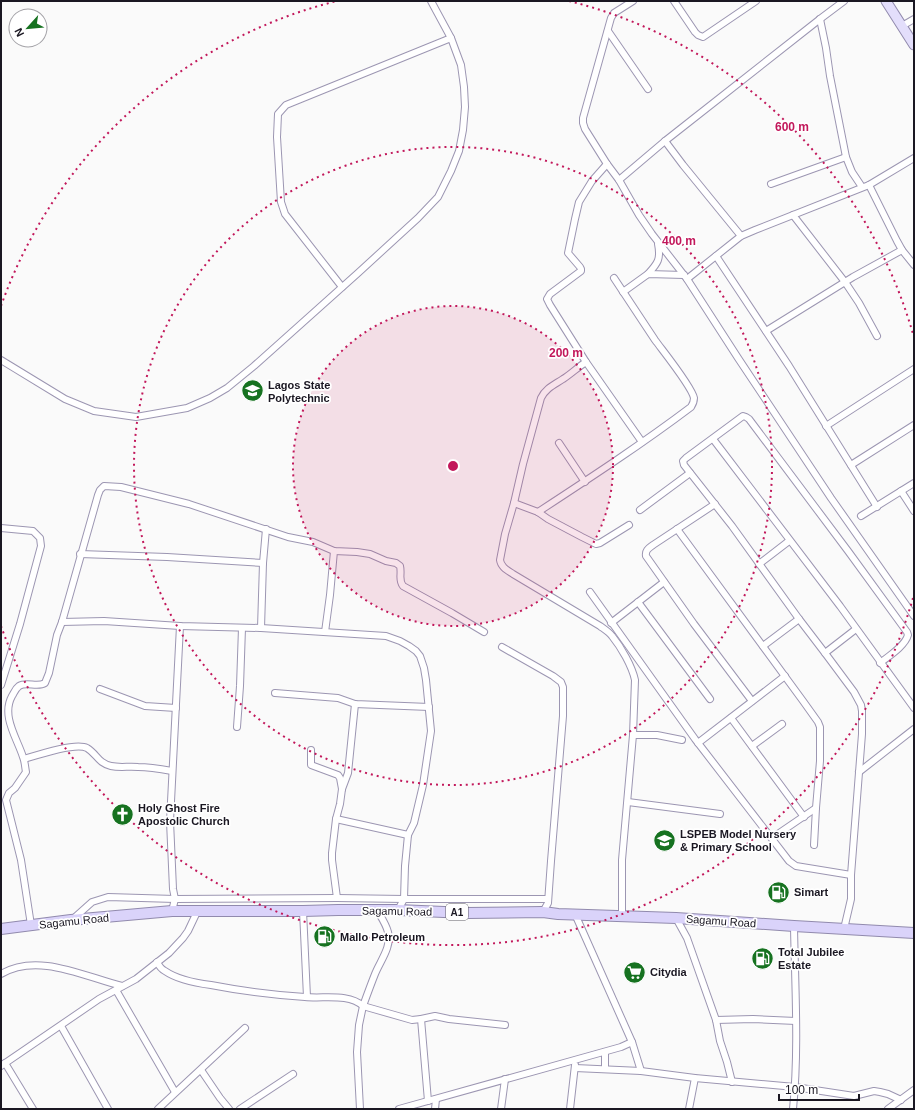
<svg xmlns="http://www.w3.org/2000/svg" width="915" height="1110" viewBox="0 0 915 1110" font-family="Arial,sans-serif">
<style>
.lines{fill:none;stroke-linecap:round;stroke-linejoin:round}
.minor-casing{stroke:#9c96b2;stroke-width:8}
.primary-casing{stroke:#918aad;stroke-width:11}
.trunk-casing{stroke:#918aad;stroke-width:12}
.minor{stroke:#fff;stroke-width:6}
.primary{stroke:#e3defb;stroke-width:9}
.trunk{stroke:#dad3fa;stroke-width:10}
.ring{fill:none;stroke:#c2185b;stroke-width:2;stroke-dasharray:2 4}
.labels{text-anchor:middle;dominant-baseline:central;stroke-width:3.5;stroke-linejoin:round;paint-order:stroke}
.shield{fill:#fff;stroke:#5f5d64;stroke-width:1}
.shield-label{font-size:10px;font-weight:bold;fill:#1a1722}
.poi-label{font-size:11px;font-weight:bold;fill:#1a1722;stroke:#fff;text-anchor:start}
.street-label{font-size:11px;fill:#1a1722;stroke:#fff}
.centre{fill:#c2185b;stroke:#fff;stroke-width:2}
.ring-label{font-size:12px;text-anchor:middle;font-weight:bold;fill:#c2185b;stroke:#fff;stroke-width:3.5;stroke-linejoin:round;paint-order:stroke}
</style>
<rect width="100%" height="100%" fill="#fafafa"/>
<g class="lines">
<defs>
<g id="minor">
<polyline points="633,1 614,13 611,18 583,118 583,123 585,129 607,164 619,180 639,215 652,234 687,279 738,358 831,498 914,616"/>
<polyline points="674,1 695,32 698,35 703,37 756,1"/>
<polyline points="820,19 826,48 830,76 846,157 852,172 862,187"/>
<polyline points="902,26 914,19"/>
<polyline points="608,31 648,89"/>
<polyline points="665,141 683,165 741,236"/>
<polyline points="607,164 592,181 579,202 575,219 568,253 580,267 581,269 581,271 550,294 547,299 550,305 586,362 642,442"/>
<polyline points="619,180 665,141 820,19 844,1"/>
<polyline points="771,184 846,157"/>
<polyline points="869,185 897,241 902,250 914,265"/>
<polyline points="793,215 845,282 859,303 877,336"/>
<polyline points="716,256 789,366 877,507"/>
<path d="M648 274C658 263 661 259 658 244"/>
<polyline points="687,279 741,236 755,230 869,185 914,158"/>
<polyline points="342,287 285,214 281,202 277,137 278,114 286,105 451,38"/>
<polyline points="623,292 648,274 684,275"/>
<polyline points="766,331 853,277 902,250"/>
<polyline points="1,360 65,399 94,411 136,417 187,408 210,398 227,388 254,366 358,273 418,218 438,197 451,171 459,151 463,130 465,107 464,87 461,65 451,38 431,1"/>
<path d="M586 362C578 367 571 374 563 379 554 385 546 388 541 398L523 464 514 503 505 534 500 560C501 567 507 570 513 574L600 626C604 629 609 632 612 636 621 647 632 666 635 680L633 735 622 860V915"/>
<polyline points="826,426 914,369"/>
<polyline points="713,439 840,606 914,708"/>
<polyline points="559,443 585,482"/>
<polyline points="851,465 914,425"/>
<polyline points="901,491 914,511"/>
<polyline points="514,503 538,512 548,519 582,537 596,544 600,543 629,525"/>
<path d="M715 504 653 545C649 548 645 550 646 556L694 624 752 701"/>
<polyline points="640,510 690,473"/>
<path d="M538 512C590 478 642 444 691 407 693 404 694 402 694 398 692 387 663 351 655 340 641 319 628 299 614 278"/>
<polyline points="861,516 914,483"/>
<polyline points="1,528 33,531 40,538 41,546 20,624 1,685"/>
<polyline points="677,529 803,701 818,722 820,727 820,761 816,808 772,838"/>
<polyline points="80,554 167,557 263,563"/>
<polyline points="759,564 789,541"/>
<polyline points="590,592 695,739 789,861 796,866 851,875"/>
<polyline points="638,602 710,699"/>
<polyline points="62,622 104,621 180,626 261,628 386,636 400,641 409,646 416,651 420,656 424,668 426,680 431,731 423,785 414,823 408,835 405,866 404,899 398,910"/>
<polyline points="611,623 664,582"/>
<polyline points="261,628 263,563 266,529"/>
<polyline points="325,632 330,595 334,551"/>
<polyline points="763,646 799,619"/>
<polyline points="502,647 553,676 561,682 563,687 563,716 552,849 551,861 548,903 543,912"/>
<polyline points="825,653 856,629"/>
<polyline points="100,689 145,706 176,708"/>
<polyline points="275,693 338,698 355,704 429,707"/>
<polyline points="731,718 804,817"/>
<polyline points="237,727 240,686 242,628"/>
<polyline points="633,735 657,735 682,740"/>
<polyline points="698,743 785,676"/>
<polyline points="752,746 782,724"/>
<polyline points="311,750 311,765 338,775 340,778 342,789"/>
<path d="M24 759C37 755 76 742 87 748 97 754 98 763 111 766 120 768 129 766 138 767 150 767 161 769 172 771"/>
<polyline points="859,772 914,729"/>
<polyline points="628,802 720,814"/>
<polyline points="336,819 408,835"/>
<polyline points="814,845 816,808"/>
<polyline points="337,898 332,860 332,853 336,819 340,804 342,789 348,773 355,704"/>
<path d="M377 910C381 917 386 924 388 932 392 947 380 961 375 974 371 984 367 995 363 1006L412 1020 421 1019 435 1016 449 1019 505 1025"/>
<polyline points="172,911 175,899 173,889 170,821 180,626"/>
<polyline points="303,911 307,997"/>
<polyline points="575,914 632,1042 641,1071"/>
<polyline points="676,918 687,938 716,1020 720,1041 727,1062 732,1082"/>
<polyline points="73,919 92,902 108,897 175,899 337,898 404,899 547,899"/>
<path d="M31 925 21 860 6 800 9 793 15 788 26 772C25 767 25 762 23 757 17 738 1 716 12 696 14 693 15 689 19 686 27 681 37 688 45 683L49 673 57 635 62 622 98 495 100 490 104 486 121 487 189 504 288 537 313 542 334 551 357 552 370 554 386 561 396 563 400 566C402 574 398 580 403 586L452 613 484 632"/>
<path d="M844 929 851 899V875L862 734V711L861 705 854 692 825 653 799 619 732 526 684 465 683 461 686 458 743 416 746 417 749 419 848 551 907 632 908 635C905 646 889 656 880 663"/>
<path d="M157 962C159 966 161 969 165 971 178 980 195 983 211 985 242 991 273 995 305 997 324 999 348 993 363 1006L359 1025 357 1052 360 1109"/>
<path d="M1 974C38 952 85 977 122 986"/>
<polyline points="116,990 175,1092"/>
<polyline points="421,1019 428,1101"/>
<polyline points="716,1020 753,1019 796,1021"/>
<polyline points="61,1026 108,1109"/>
<polyline points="605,1052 605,1069"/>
<polyline points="5,1063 33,1109"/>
<polyline points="1,1066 99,999 136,979 169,953 183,938 188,931 197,912"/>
<polyline points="575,1068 641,1071 695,1078 795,1087 854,1096 874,1091 880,1092 888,1094 901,1100"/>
<polyline points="201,1070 220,1098 229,1109"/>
<polyline points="158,1109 245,1028"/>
<polyline points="240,1109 293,1074"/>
<polyline points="399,1109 621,1047 632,1042"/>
<polyline points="435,1109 436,1099"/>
<polyline points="501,1109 505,1079"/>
<polyline points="570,1109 575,1065"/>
<polyline points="689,1109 695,1078"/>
<path d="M793 1109C799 1049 795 987 794 926"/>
<polyline points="888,1109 914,1090"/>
</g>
<polyline id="primary" points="886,1 914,45"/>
<polyline id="trunk" points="1,929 71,920 172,911 303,911 338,910 398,910 467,913 543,912 558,914 676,918 794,926 914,933"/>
</defs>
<use href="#minor" class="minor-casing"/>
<use href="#primary" class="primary-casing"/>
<use href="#trunk" class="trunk-casing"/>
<use href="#minor" class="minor"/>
<use href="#primary" class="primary"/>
<use href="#trunk" class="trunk"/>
</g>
<circle cx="453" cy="466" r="160" fill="#c2185b" fill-opacity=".12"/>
<g class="ring">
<circle cx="453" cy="466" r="160"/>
<circle cx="453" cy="466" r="319"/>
<path d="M913 598A479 479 0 0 1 1 626M1 306A479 479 0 0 1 337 1M569 1A479 479 0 0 1 913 334"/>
</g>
<defs>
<symbol id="university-disc" viewBox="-11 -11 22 22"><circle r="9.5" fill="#167220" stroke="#fff"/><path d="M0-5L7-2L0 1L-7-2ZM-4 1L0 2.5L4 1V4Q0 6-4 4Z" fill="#fff"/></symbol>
<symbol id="church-disc" viewBox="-11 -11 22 22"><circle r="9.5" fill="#167220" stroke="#fff"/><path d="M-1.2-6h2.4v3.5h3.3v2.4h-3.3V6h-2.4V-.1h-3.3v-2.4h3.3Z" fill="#fff"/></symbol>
<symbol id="school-disc" viewBox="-11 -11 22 22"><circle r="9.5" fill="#167220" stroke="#fff"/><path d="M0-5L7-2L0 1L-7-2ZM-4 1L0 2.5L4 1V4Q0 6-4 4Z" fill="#fff"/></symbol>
<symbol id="fuel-disc" viewBox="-11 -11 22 22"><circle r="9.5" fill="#167220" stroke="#fff"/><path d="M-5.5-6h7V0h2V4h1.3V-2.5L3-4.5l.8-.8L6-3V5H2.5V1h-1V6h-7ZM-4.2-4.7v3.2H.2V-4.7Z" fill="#fff"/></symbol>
<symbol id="supermarket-disc" viewBox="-11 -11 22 22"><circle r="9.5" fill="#167220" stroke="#fff"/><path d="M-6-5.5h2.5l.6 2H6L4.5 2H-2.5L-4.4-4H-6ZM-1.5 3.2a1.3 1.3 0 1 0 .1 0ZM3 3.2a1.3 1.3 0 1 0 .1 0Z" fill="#fff"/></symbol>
</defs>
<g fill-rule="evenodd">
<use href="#university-disc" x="240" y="378" width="25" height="25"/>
<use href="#church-disc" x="110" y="802" width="25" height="25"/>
<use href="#school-disc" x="652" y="828" width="25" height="25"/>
<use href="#fuel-disc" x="766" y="880" width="25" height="25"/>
<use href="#fuel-disc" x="312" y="924" width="25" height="25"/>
<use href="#fuel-disc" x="750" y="946" width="25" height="25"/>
<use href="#supermarket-disc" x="622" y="960" width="25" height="25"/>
</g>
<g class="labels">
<rect class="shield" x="446" y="904" width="22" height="16" rx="3"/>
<g class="shield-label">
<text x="457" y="912">A1</text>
</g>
<g class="poi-label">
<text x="268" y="385">Lagos State<tspan x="268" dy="13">Polytechnic</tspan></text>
<text x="138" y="808">Holy Ghost Fire<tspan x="138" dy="13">Apostolic Church</tspan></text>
<text x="680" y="834">LSPEB Model Nursery<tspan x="680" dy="13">&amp; Primary School</tspan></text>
<text x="794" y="892">Simart</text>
<text x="340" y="937">Mallo Petroleum</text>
<text x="778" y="952">Total Jubilee<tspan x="778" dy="13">Estate</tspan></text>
<text x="650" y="972">Citydia</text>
</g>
<g class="street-label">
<text transform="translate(397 911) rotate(1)">Sagamu Road</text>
<text transform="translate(74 921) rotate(-6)">Sagamu Road</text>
<text transform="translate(721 921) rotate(4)">Sagamu Road</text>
</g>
</g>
<circle cx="453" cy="466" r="6" class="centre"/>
<g class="ring-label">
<text x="792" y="131">600 m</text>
<text x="679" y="245">400 m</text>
<text x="566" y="357">200 m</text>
</g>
<rect width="915" height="1110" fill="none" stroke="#1a1722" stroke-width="4"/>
<g transform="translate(28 28) rotate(243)"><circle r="19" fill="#ffffff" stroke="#a3a2a7"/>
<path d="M0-3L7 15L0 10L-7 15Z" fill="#167220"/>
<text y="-6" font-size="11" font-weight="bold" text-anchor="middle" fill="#1a1722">N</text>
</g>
<path d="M779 1094v6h80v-6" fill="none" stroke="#1a1722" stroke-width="2"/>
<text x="785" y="1094" font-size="12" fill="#1a1722" stroke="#ffffff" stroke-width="3" paint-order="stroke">100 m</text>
</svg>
